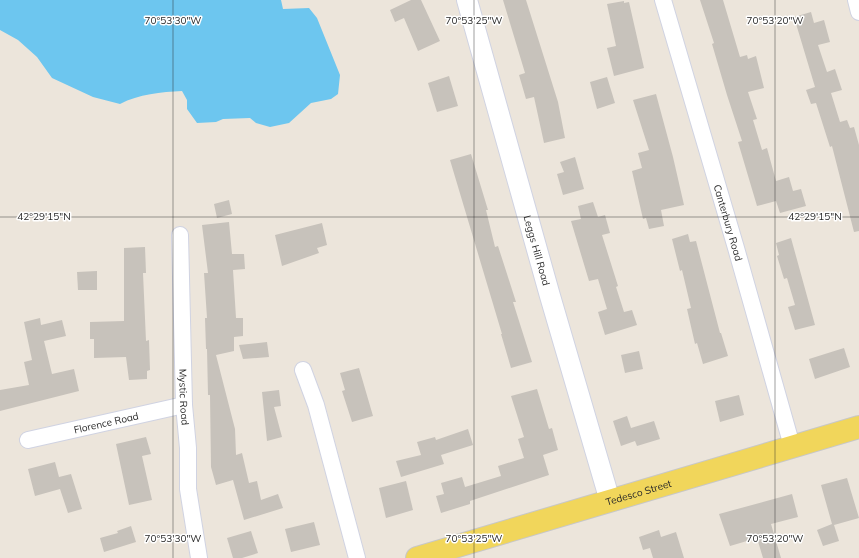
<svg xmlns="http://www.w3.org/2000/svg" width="859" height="558" viewBox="0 0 859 558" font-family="Mulish,sans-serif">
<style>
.water{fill:#6dc6ef}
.building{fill:#c7c2bb}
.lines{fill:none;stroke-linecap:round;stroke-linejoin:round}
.minor-casing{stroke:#d0d3e2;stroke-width:18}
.tertiary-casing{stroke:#d0d3e2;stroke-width:22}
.primary-casing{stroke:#c7c7c7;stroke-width:24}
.minor{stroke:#fff;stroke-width:16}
.tertiary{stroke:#fff;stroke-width:20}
.primary{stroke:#f1d65b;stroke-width:22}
.ticks{fill:none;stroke:#292929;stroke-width:1;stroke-opacity:0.45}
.labels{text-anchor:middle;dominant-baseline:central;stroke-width:3;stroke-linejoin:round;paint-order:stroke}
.street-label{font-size:10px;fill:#292929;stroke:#fff}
.ticks-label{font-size:10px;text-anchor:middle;fill:#292929;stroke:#fff;stroke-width:3;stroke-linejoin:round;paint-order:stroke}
</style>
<rect width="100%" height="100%" fill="#ece5db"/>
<path class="water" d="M0 0H281L283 9 309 8 317 18 340 75 338 94 331 99 311 103 289 123 270 127 256 123 250 118 223 119 216 122 197 123 187 109V100L182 91C161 92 139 94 120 104L93 97 52 78 37 57 18 40 0 30Z"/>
<g class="building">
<polygon points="411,0 421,0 440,41 418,51 404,18 395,22 390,10"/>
<polygon points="503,0 526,0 558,102 565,138 544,143 534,97 526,99 519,75 525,73"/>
<polygon points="700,0 723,0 740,57 747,55 748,59 756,56 764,88 748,92 757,119 753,120 762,150 767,148 776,181 789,177 793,191 801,189 806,206 780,213 776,201 757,206 738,142 742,141 727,95 712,44 714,43"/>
<polygon points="624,1 624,3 629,2 644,68 614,76 607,48 616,46 607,4"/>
<polygon points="811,12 814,23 824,20 830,42 818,45 827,72 835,69 842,90 831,93 840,122 847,120 850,128 854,127 859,145 859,231 854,232 832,146 830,147 816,103 811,104 806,90 815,87 794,17"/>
<polygon points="449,76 458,106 437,112 428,83"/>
<polygon points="607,77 615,103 597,109 590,82"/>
<polygon points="656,94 673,157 684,205 661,210 664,226 649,229 646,218 643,219 632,171 642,168 638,153 649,150 633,100"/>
<polygon points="471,154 488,210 486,210 495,247 498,246 516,302 513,302 532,362 511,368 501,334 502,334 450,160"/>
<polygon points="575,157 584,189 563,195 557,174 564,172 560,162"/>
<polygon points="229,200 232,214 217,218 214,204"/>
<polygon points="593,202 598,217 605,215 610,233 602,235 618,286 616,287 624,312 632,310 637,325 605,335 598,312 607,309 598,279 589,281 571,221 581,219 578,206"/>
<polygon points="229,222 232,254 244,254 245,269 233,270 236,318 243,318 243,336 234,337 234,351 216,355 235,429 236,455 242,453 249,483 257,481 261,500 278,494 283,508 244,520 233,480 216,485 211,467 210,395 208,395 207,349 206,349 205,318 207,318 204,273 208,273 202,225"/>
<polygon points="322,223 327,245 317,248 319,253 282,266 275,235"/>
<polygon points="688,234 690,242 696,241 720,333 721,333 728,356 703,364 697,343 695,344 687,309 691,308 682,270 680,271 672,239"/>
<polygon points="791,238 815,325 795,330 788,307 795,305 787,278 784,279 777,256 779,255 776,243"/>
<polygon points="145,247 146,273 143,273 146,341 149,340 150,370 147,371 147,379 129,380 126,357 94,358 94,339 90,339 90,322 124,321 124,248"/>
<polygon points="97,271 97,290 78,290 77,272"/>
<polygon points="40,318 41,325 62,320 66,336 44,341 52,374 74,369 79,391 0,411 0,390 29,385 24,362 32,360 24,322"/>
<polygon points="267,342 269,357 243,359 239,345"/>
<polygon points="844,348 850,367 815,379 809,359"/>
<polygon points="639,351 643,369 625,373 621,355"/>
<polygon points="359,368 373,416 352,422 342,391 345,390 340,373"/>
<polygon points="537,389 549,429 552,428 558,450 543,455 549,475 470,501 470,504 441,513 436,496 444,494 441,483 462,477 465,487 501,476 498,466 524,458 518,439 524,437 511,396"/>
<polygon points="279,390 281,406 274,407 282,437 267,441 262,392"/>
<polygon points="739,395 744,415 720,422 715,401"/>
<polygon points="627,416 631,428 654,421 660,439 637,446 635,441 621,446 613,421"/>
<polygon points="468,429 473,445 441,455 444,464 401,477 396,461 421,455 417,442 435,437 436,440"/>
<polygon points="146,437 151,454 142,456 152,500 129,505 116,444"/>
<polygon points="55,462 59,477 71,474 82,509 68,513 60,489 35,496 28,469"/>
<polygon points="847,478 859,518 834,525 839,541 823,546 817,530 832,524 821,485"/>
<polygon points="406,481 413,510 386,518 379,488"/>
<polygon points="792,494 798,517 771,524 781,558 763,558 757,538 730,546 719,514"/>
<polygon points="314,522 320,545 291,552 285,529"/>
<polygon points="131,526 136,542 104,552 100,538 118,533 117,531"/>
<polygon points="659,530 661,537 676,532 684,558 653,558 650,548 643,550 639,537"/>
<polygon points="251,531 258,553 242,558 233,558 227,538"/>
</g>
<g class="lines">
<defs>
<g id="minor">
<path id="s1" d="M663 0 736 248 792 446"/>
<polyline points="856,0 859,12"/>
<path id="s2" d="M180 235 184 405 188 448V489L199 558"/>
<polyline points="303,370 316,405 357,558"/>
<path id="s3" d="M28 440 184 405"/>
</g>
<g id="tertiary">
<path id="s4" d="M467 0 550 296 610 501"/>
</g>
<g id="primary">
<path id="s5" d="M417 558 859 427"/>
</g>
</defs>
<use href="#minor" class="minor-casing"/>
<use href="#tertiary" class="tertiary-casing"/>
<use href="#primary" class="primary-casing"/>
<use href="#minor" class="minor"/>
<use href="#tertiary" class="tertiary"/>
<use href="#primary" class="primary"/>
</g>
<path class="ticks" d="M173 0V558M474 0V558M775 0V558M0 217H859"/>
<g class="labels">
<g class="street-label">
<text stroke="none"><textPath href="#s1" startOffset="232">Canterbury Road</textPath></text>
<text stroke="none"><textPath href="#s4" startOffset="260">Leggs Hill Road</textPath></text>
<text stroke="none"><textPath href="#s2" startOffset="162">Mystic Road</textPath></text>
<text stroke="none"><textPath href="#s3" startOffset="80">Florence Road</textPath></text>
<text stroke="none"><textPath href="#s5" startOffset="231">Tedesco Street</textPath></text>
</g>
</g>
<g class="ticks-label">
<text x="173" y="24">70°53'30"W</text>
<text x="474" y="24">70°53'25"W</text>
<text x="775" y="24">70°53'20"W</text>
<text x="44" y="220">42°29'15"N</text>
<text x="815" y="220">42°29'15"N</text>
<text x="173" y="542">70°53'30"W</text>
<text x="474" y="542">70°53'25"W</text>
<text x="775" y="542">70°53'20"W</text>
</g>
</svg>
